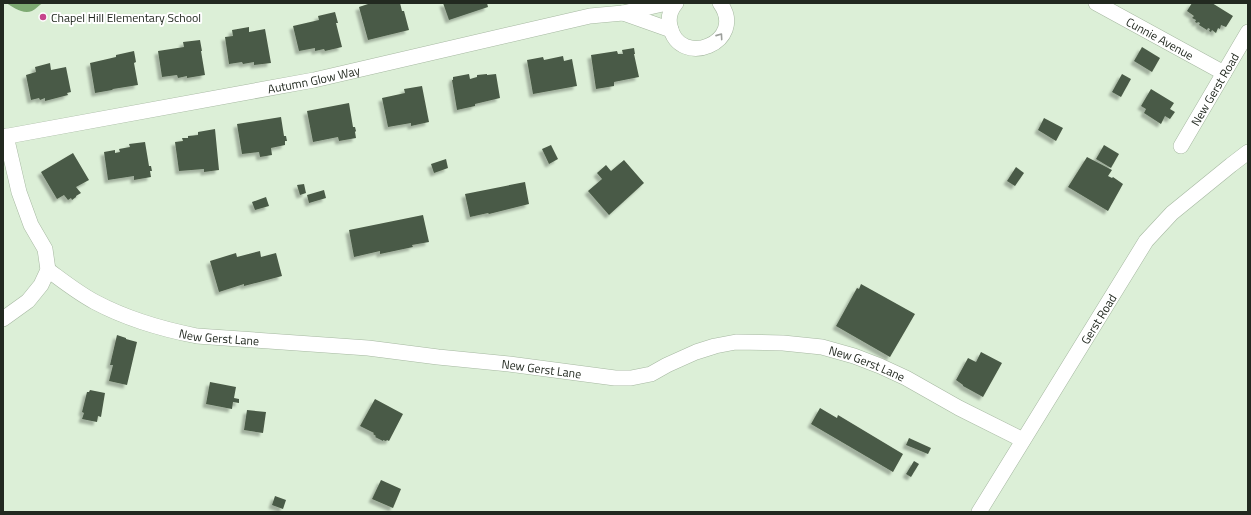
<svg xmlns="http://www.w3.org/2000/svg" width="1251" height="515" viewBox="0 0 1251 515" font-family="'Titillium Web',sans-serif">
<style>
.water{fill:#7eaa73}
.building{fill:#4a5a46;filter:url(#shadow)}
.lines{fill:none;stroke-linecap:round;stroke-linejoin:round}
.minor-casing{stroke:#a6b8a1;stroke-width:16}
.minor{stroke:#fff;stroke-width:15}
.oneway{stroke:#9c9f9b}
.poi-dot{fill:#c6448c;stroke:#fff;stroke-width:1.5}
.labels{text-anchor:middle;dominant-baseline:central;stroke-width:4;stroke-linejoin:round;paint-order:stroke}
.poi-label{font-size:12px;fill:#222920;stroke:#fff;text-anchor:start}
.street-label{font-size:12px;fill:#222920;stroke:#fff}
</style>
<defs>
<filter id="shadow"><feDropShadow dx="-3.5" dy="3.5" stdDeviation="1" flood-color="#0004"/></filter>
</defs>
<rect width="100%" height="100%" fill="#dcefd7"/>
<path class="water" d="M6 3H43C39 5 36 9 32 11 23 15 13 7 6 3Z"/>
<g class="building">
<polygon points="368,3 400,3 402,11 404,11 409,30 368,40 359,7 368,4"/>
<polygon points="443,3 487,3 488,7 449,20"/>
<polygon points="1192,3 1212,3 1233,16 1226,27 1221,25 1220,29 1218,28 1216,33 1212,30 1211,32 1209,31 1210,29 1208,28 1207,30 1199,25 1200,23 1198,22 1197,23 1195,22 1196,20 1192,18 1194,16 1187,11"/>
<polygon points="335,12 338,23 336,23 342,47 325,51 324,49 315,51 315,48 299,51 293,26 319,20 318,16"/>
<polygon points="249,27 249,32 265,29 271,63 254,65 254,62 243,64 242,62 229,64 225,37 233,36 232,30"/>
<polygon points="200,40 202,51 201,51 205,75 187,78 187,76 178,78 177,75 162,77 158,51 184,47 183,42"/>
<polygon points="1142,47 1160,58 1152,72 1134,61"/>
<polygon points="634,48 635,54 634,54 639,77 614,82 614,86 596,89 591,55 617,51 618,54 623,54 622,50"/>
<polygon points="134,51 136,62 134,63 138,85 113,89 112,90 95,93 90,63 116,57 116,55"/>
<polygon points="563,56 564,61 572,59 577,86 533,94 527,60 543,57 544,60"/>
<polygon points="50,63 51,70 66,67 71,92 67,93 68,95 45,101 45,98 40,100 39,98 31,100 26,75 36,72 35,67"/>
<polygon points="469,74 470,79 477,77 477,75 487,74 487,75 496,74 500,98 475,104 475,106 457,110 452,80 453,80 453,77"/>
<polygon points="1122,74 1131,79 1121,97 1112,92"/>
<polygon points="422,86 429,122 411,126 411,123 388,127 382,98 405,93 404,89"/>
<polygon points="1151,89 1174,103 1170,109 1175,112 1170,119 1165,116 1161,124 1144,113 1146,109 1141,106"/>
<polygon points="349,103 353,127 355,127 356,131 355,132 356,138 339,141 338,137 313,142 307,111"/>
<polygon points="281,117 284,136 286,136 287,141 285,141 285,145 271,148 272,155 260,157 259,152 242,154 237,124"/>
<polygon points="1044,118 1063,128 1056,141 1038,130"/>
<polygon points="215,129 219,170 204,172 204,169 179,171 175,142 183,141 182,138 188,138 188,136 198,135 198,132"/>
<polygon points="145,142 149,166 151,166 152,171 150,171 151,177 134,180 134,176 108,180 104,152 115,150 115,153 120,152 119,149 130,147 129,144"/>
<polygon points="551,145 558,159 549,164 542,149"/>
<polygon points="1104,145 1119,154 1111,168 1096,159"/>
<polygon points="73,153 89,180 76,187 81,193 76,196 76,197 72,200 71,198 68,200 64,195 57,199 41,172"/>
<polygon points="1087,157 1112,170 1108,176 1112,178 1113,177 1123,184 1108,211 1068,187"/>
<polygon points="446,159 448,168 434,173 431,164"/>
<polygon points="624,160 644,183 609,215 588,191 602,179 597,173 606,165 611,171"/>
<polygon points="1016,167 1024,173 1015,186 1007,181"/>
<polygon points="525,182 529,204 489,214 488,213 470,217 465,194"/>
<polygon points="304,184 306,193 300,195 297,185"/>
<polygon points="324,190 326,198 309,203 307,195"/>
<polygon points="266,197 269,206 255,210 252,202"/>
<polygon points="423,215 429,242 412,245 413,247 380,254 380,251 354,257 349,230"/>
<polygon points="260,251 261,257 276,253 282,276 244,286 244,284 219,292 210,261 236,253 237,257"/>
<polygon points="861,284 915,314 890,357 836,326 857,288 859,289"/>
<polygon points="117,335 126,338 126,339 137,342 127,385 109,381 113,365 110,365"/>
<polygon points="981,352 1002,363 983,397 963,386 963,385 956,380 968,358 976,362"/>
<polygon points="210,382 236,387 234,398 239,399 239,403 233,402 232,409 206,404"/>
<polygon points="90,390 105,393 101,417 98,416 97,422 82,419 84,413 82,412 87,392 89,392"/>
<polygon points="375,399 403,414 389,441 387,440 386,441 383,440 383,441 375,437 376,436 373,434 374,433 360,426"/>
<polygon points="820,408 837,418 838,415 903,454 893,472 811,424"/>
<polygon points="247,410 266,412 263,433 244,430"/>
<polygon points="909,438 931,448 928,454 906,445"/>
<polygon points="914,461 919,464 911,477 906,474"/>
<polygon points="381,480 401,489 393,508 372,499"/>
<polygon points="275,496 286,500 283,509 272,505"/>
</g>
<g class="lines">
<defs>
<g id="minor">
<path d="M676 3C670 10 668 18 670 26 679 70 748 42 720 3"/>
<path id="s1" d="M1096 3 1224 73"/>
<polyline points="623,13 671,30"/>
<path id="s2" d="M3 137 314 80 590 16 623 13 667 3"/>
<path id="s3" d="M1181 146 1248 32"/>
<path id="s4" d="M48 270C63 281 78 293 95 302 127 319 161 329 197 336L368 348 438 357 509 364 615 378H631L651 374 667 365 696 352 715 346 736 342 783 343 822 347 854 356 880 366 906 378 959 408 1023 440"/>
<polyline points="3,319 28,301 41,285 48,270 45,249 31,225 19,192 6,136"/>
<path id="s5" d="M979 512 1146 241 1172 213 1231 165 1248 152"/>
</g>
</defs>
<use href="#minor" class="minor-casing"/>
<use href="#minor" class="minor"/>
</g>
<defs><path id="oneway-chevron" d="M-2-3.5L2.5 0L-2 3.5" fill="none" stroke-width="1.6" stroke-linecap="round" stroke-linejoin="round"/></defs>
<use class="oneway" href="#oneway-chevron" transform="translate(720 36) rotate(-55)"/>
<circle class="poi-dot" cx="43" cy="17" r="4"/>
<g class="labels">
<g class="poi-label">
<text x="51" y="17">Chapel Hill Elementary School</text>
</g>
<g class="street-label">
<text stroke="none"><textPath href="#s1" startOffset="73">Cunnie Avenue</textPath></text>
<text stroke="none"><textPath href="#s2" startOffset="316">Autumn Glow Way</textPath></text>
<text stroke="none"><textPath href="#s3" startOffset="66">New Gerst Road</textPath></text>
<text stroke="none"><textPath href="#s5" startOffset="227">Gerst Road</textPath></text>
<text stroke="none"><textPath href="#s4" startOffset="187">New Gerst Lane</textPath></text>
<text stroke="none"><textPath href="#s4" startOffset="847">New Gerst Lane</textPath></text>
<text stroke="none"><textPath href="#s4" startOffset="511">New Gerst Lane</textPath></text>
</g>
</g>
<rect width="1251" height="515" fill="none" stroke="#222920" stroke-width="8"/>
</svg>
